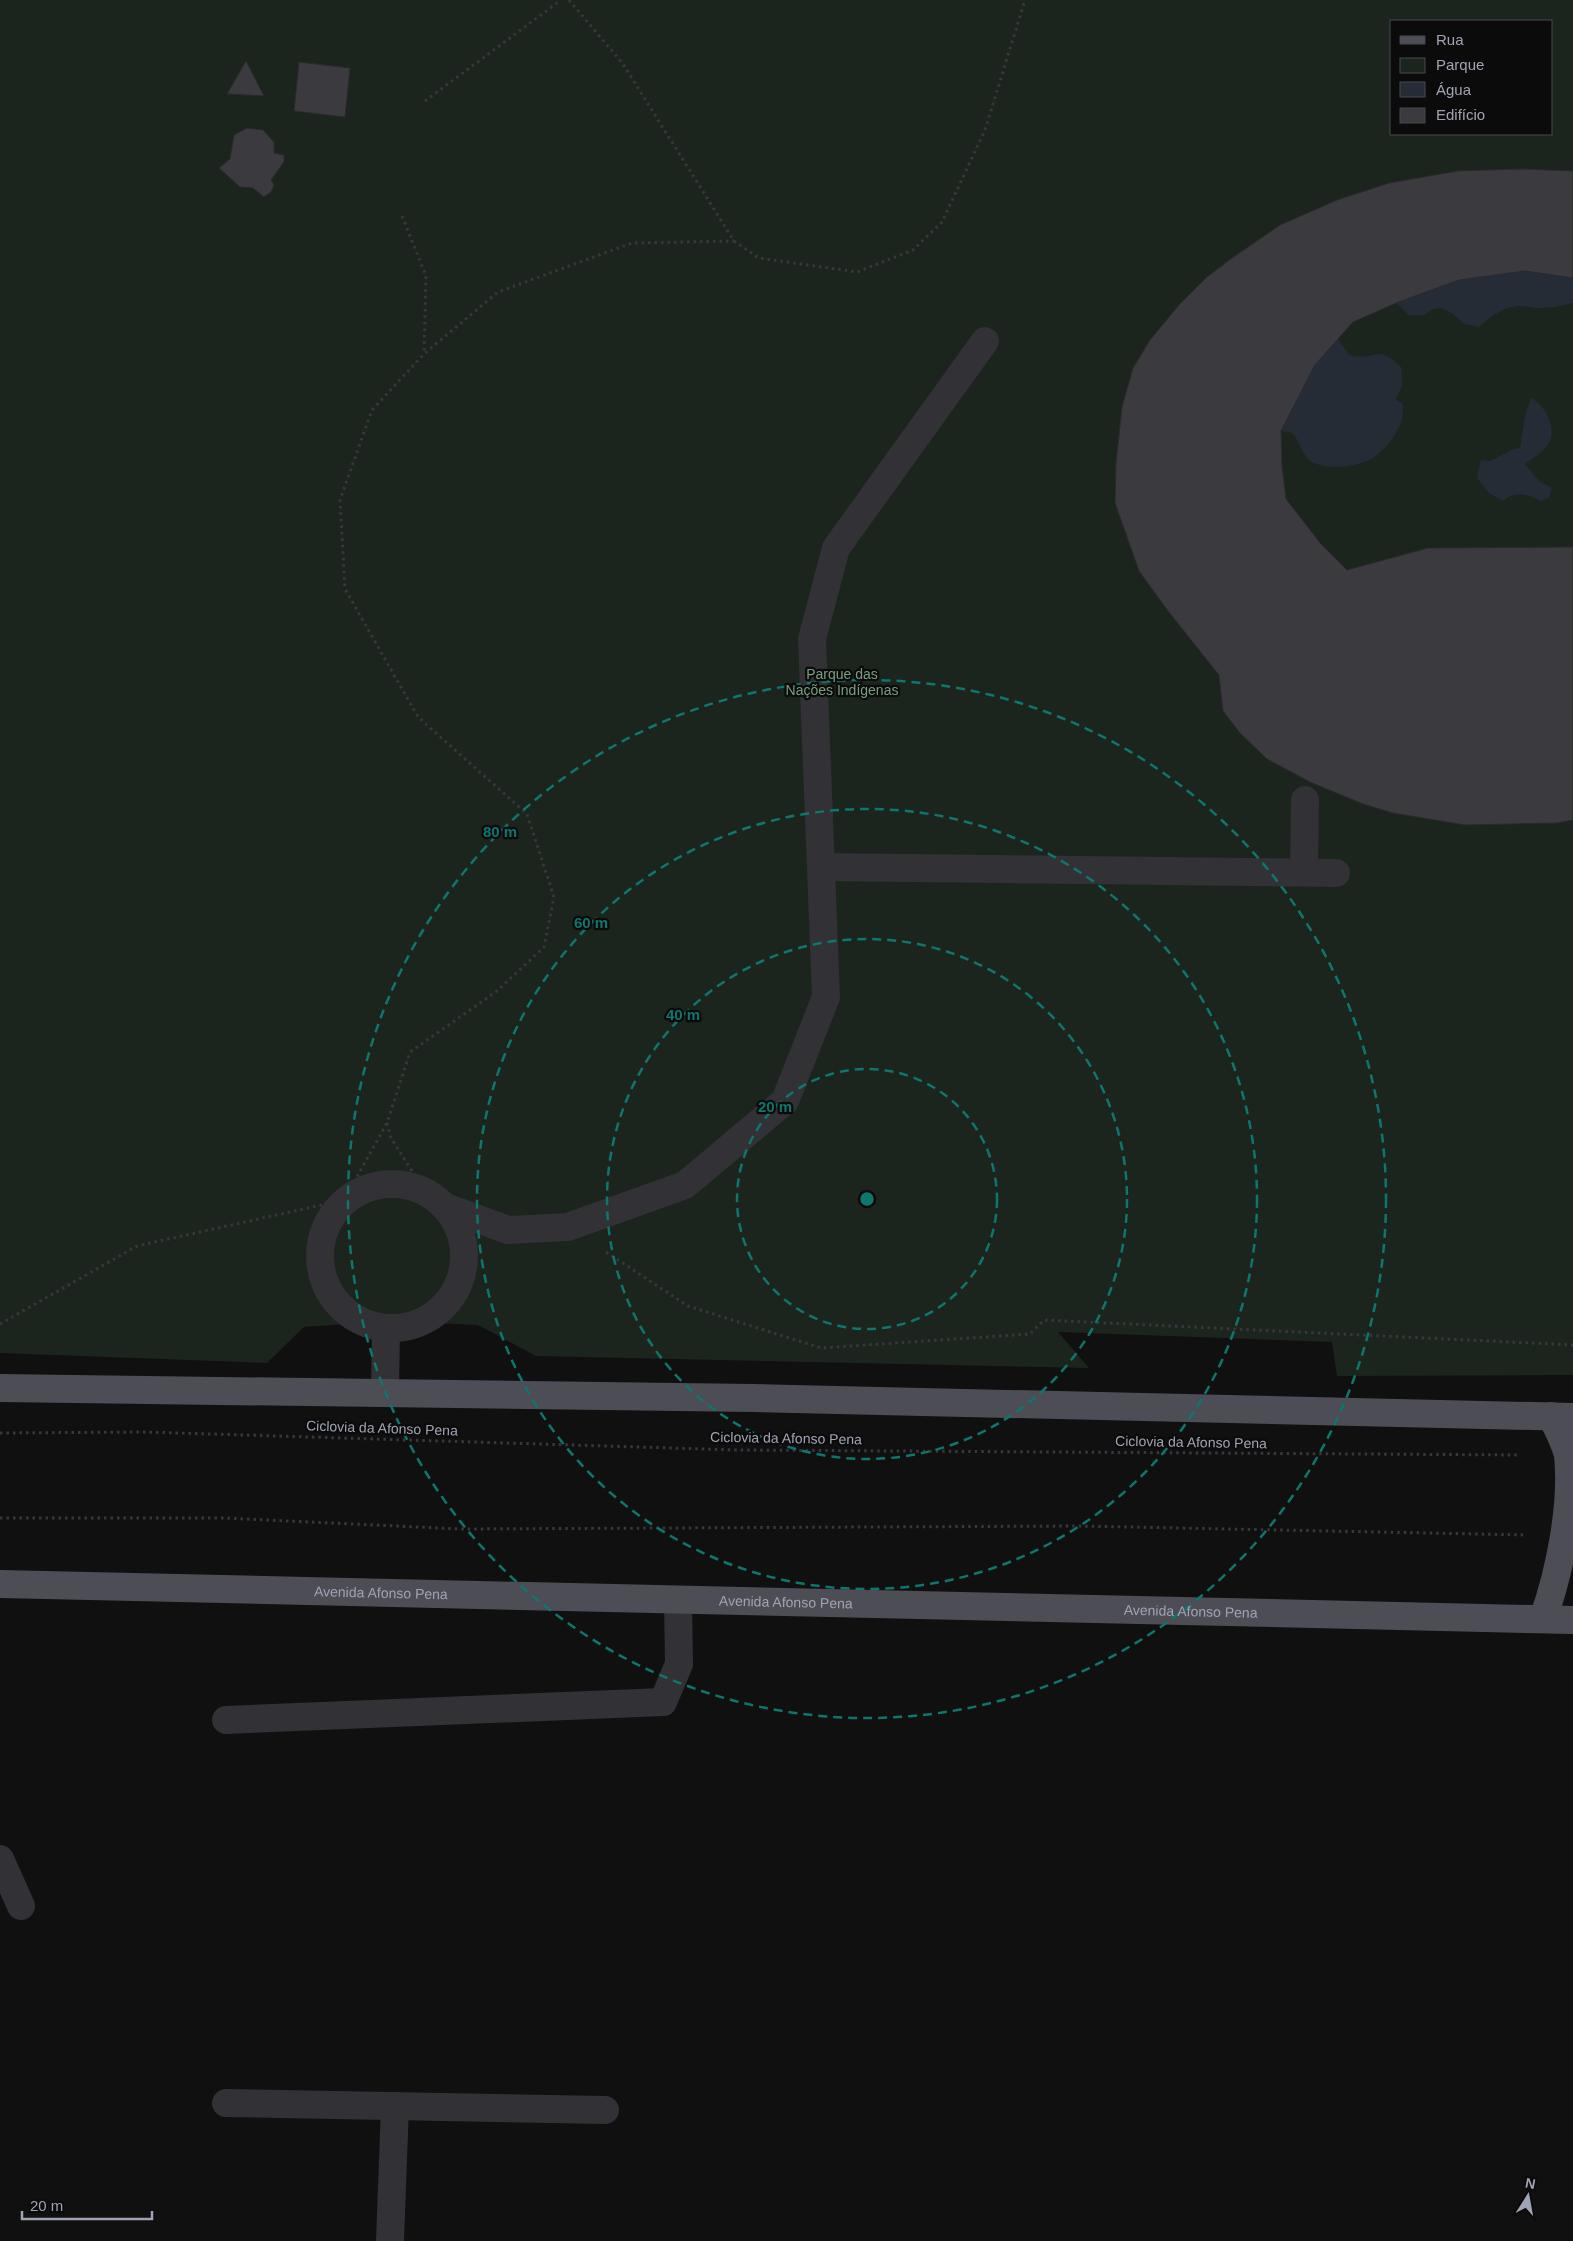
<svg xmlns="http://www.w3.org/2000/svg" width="1573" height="2241" viewBox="0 0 1573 2241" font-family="Helvetica,sans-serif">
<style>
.green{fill:#1c241e;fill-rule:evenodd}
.water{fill:#262c35}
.building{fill:#3a3a3f;stroke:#2a2a2d}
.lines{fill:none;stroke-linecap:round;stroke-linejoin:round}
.path{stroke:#37373d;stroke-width:3;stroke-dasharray:2.5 4;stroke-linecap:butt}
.minor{stroke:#313136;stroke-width:28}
.major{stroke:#4c4d55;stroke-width:28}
.ring{fill:none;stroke:#0f766e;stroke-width:2.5;stroke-dasharray:9 6}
.labels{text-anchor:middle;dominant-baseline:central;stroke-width:4.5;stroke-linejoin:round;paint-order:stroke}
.park-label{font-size:14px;fill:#769f7f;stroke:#0b0b0c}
.street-label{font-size:14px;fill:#a0a3b3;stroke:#0b0b0c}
.centre{fill:#0f766e;stroke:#0b0b0c;stroke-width:2.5}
.ring-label{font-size:15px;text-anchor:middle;font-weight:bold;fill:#0f766e;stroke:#0b0b0c;stroke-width:4.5;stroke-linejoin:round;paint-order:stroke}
</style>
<rect width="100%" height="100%" fill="#101011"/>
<path class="green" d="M0 0H1573V1375L1337 1376 1332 1342 1058 1332 1089 1368 536 1356 478 1325 390 1321 304 1327 267 1363 0 1353ZM1392 21H1552V134H1392Z"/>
<g class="water">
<path d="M1525 271 1573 278V303C1563 305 1553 308 1542 308 1534 309 1527 306 1519 306 1504 307 1489 317 1479 327L1464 324 1452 313 1441 308 1433 309 1424 315H1409L1396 303 1459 280Z"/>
<path d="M1338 339 1349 355C1378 362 1375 342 1401 367L1402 385 1396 400 1402 403C1407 422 1390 445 1376 456 1360 467 1329 471 1312 462 1303 457 1299 441 1293 433L1281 431 1315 365Z"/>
<path d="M1531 398C1545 405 1557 427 1549 443 1545 451 1532 459 1525 464L1540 482 1552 488 1549 498 1541 501C1528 494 1514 490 1503 501L1489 493 1477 478 1481 460 1490 461 1514 449 1520 448 1525 416Z"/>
</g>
<g class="building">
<polygon points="246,61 264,96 227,94"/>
<polygon points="299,62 350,68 345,117 294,111"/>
<polygon points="247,128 263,130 274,142 274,153 284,155 284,162 271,180 274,185 271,192 264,197 253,188 240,187 219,168 230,159 234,135"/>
<polygon points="1521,169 1573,171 1573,278 1525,271 1459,280 1396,303 1353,322 1315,365 1281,431 1282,465 1286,499 1321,544 1347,570 1428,548 1573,547 1573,820 1557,823 1465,825 1393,813 1363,804 1310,782 1267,759 1240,733 1223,711 1219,675 1168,611 1139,571 1115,503 1116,463 1122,407 1133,368 1150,340 1179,305 1207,277 1232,258 1280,225 1337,200 1389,183 1458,171"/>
</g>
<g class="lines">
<g class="path">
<polyline points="569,0 623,64 734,241 759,258 857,272 913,250 942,222 985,130 1025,0"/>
<polyline points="425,101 561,0"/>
<polyline points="402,216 426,276 424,353"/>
<polyline points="387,1123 391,1138 421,1185"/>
<polyline points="606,1252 688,1306 821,1348 1030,1334 1044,1320 1573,1345"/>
<polyline points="0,1324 137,1246 344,1200 387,1123 410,1052 497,991 544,947 554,897 527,814 418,717 345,589 340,500 372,410 424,354 498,292 632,243 734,241"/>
<polyline points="0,1433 145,1432 737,1450 1517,1455"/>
<polyline points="0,1518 224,1518 460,1529 1079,1526 1527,1535"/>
</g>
<g class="minor">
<polyline points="821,867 1336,873"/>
<polyline points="1304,872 1305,800"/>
<circle cx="392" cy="1256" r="72"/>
<polyline points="448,1208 508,1230 568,1227 685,1185 785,1101 826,997 812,639 836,548 985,341"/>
<polyline points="385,1393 386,1329"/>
<polyline points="226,1720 663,1702 679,1664 678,1600"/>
<polyline points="0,1859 21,1906"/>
<polyline points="226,2103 605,2110"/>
<polyline points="390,2241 395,2106"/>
</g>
<g class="major">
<polyline points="0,1388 753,1398 1573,1417"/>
<path id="s1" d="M0 1584 1573 1620"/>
<path d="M1543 1619C1560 1571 1573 1505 1568 1455 1564 1440 1558 1429 1551 1416"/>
</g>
</g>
<g class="ring">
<circle cx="867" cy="1199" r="130"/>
<circle cx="867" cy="1199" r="260"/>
<circle cx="867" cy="1199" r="390"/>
<circle cx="867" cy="1199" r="519"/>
</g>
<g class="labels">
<g class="park-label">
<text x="842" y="674">Parque das<tspan x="842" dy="16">Nações Indígenas</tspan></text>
</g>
<g class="street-label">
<text transform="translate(382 1428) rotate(2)">Ciclovia da Afonso Pena</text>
<text transform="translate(786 1438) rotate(1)">Ciclovia da Afonso Pena</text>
<text transform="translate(1191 1442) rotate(1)">Ciclovia da Afonso Pena</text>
<text stroke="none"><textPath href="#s1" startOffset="381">Avenida Afonso Pena</textPath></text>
<text stroke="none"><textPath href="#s1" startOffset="786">Avenida Afonso Pena</textPath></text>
<text stroke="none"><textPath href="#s1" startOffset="1191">Avenida Afonso Pena</textPath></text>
</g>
</g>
<circle cx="867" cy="1199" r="8" class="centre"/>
<g class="ring-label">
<text x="500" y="837">80 m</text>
<text x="591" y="928">60 m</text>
<text x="683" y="1020">40 m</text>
<text x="775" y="1112">20 m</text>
</g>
<rect x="1390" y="20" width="162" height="115" fill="#0b0b0c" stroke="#47484f"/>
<rect x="1400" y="36" width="25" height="8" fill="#4c4d55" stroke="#47484f"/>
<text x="1436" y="45" font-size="15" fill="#a0a3b3">Rua</text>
<rect x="1400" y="58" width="25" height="15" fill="#1c241e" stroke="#47484f"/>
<text x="1436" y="70" font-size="15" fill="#a0a3b3">Parque</text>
<rect x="1400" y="82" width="25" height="15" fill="#262c35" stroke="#47484f"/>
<text x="1436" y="95" font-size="15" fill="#a0a3b3">Água</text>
<rect x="1400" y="108" width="25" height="15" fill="#3a3a3f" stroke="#47484f"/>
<text x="1436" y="120" font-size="15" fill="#a0a3b3">Edifício</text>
<g transform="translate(1528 2196) rotate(11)" stroke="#0b0b0c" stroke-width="4" paint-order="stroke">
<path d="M0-4L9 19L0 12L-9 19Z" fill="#a0a3b3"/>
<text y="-8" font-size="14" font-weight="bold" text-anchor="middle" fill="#a0a3b3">N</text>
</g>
<path d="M22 2211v8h130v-8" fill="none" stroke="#a0a3b3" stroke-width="2.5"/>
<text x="30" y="2211" font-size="15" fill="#a0a3b3" stroke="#0b0b0c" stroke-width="4" paint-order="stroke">20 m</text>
</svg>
